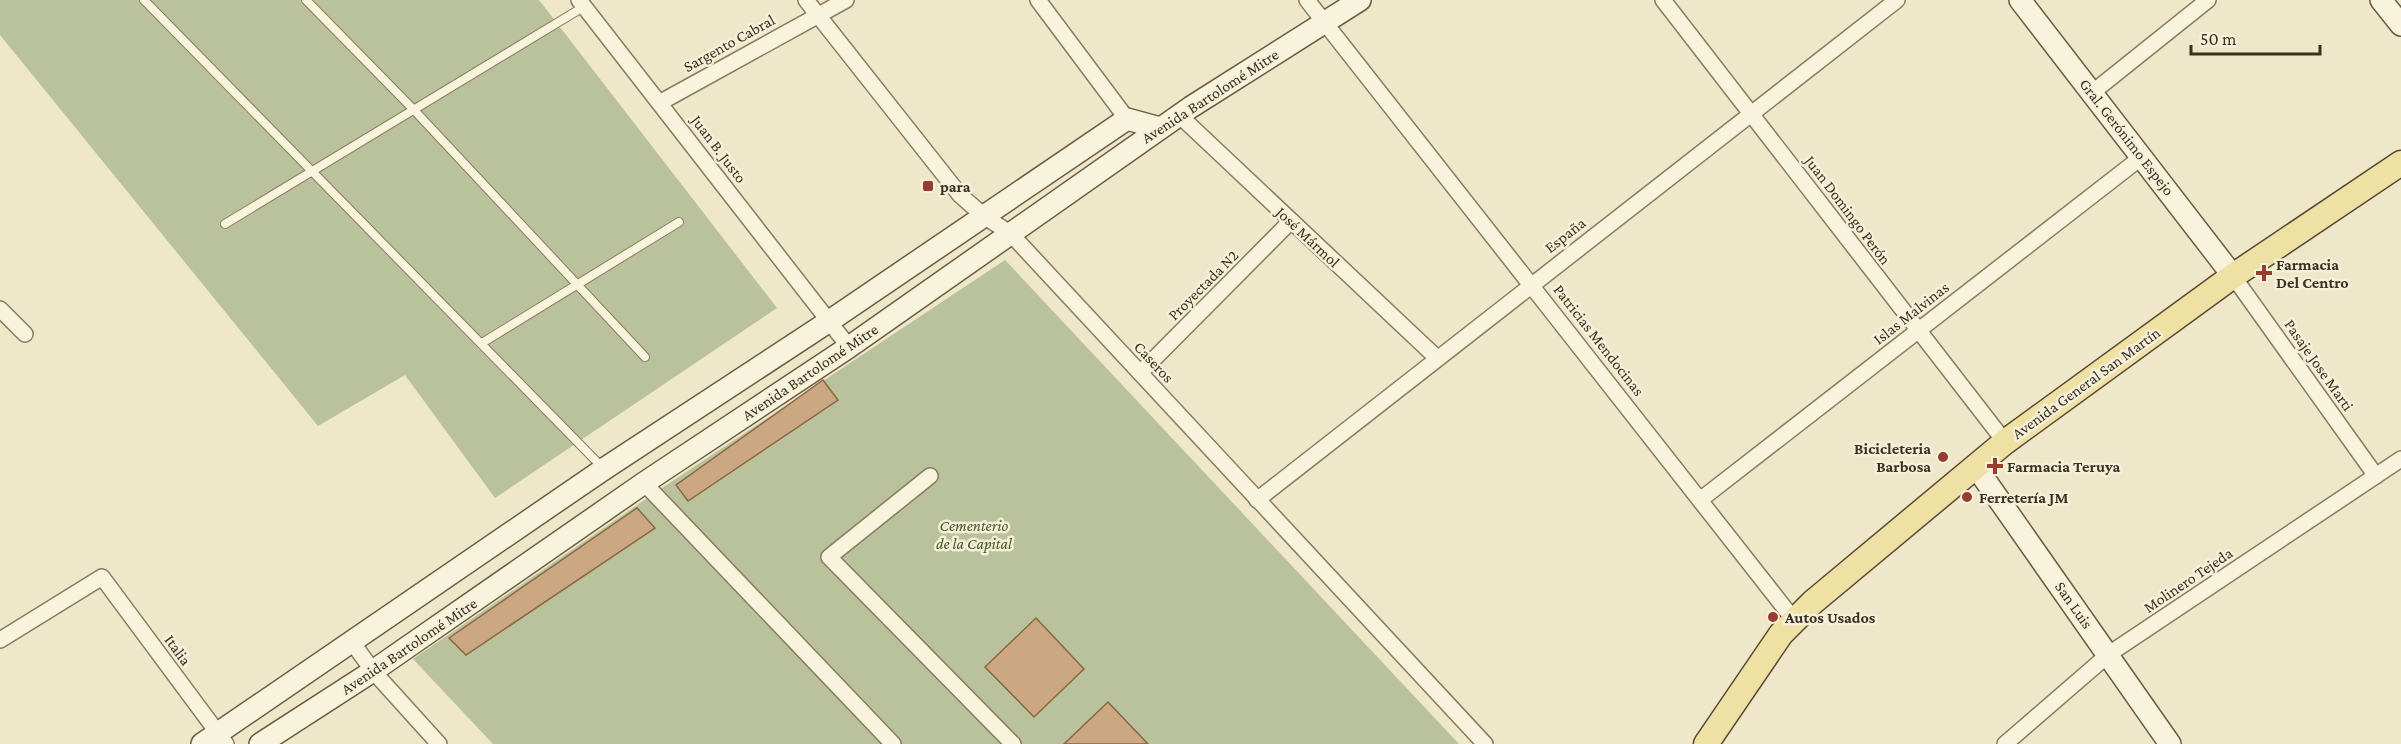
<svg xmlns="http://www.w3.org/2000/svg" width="2401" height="744" viewBox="0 0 2401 744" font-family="'Crimson Pro',serif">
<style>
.cemetery{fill:#b9c29c}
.building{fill:#cba881;stroke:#896745;stroke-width:1.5}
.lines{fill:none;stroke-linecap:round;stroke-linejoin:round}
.lane-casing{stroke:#8a7b5e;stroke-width:10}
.street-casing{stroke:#8a7b5e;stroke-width:18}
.secondary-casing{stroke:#6c5c41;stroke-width:24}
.primary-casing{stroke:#594832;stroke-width:27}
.lane{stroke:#f8f3dd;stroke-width:8}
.street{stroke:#f8f3dd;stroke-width:15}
.secondary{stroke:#f8f3dd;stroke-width:21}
.primary{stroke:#efe0a4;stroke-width:24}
.poi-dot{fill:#983b30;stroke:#f5f0d9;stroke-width:2}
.labels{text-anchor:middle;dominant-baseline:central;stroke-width:5;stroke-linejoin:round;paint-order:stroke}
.street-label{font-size:16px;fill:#3b3121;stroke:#f5f0d9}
.poi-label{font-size:16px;font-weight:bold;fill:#3b3121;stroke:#f5f0d9;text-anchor:start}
.park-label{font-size:16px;font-style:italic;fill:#465728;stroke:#f5f0d9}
</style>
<rect width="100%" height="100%" fill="#eee7ca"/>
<g class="cemetery">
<polygon points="0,0 539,0 777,308 495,498 405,375 318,426 0,35"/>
<polygon points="1005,260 1459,744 493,744 413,659 653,494"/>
</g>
<g class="building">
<polygon points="823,380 838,400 688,501 676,485"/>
<polygon points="637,508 655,528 466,655 449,638"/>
<polygon points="1036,618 1084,669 1034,717 985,667"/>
<polygon points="1108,702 1148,744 1064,744"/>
</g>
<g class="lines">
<defs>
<g id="lane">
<polyline points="144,0 603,468"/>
<polyline points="306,0 414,110 645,357"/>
<polyline points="225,224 585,6"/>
<polyline points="482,343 679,222"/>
</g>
<g id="street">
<polyline points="579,0 849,347"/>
<polyline points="806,0 960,195 985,217 1010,233 1485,744"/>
<polyline points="1038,0 1127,119"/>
<polyline points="1307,0 1794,620"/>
<polyline points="1663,0 2005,442"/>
<polyline points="2093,92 2208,0"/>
<polyline points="661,102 846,0"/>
<polyline points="1179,115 1437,358"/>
<polyline points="2233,276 2376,476"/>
<polyline points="0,309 25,334"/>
<polyline points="1140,373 1291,221"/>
<polyline points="930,476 829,557 1013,744"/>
<polyline points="644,483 893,744"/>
<polyline points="1257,500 1897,0"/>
<polyline points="1700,500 2143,156"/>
<polyline points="0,640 102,577 226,744"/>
<polyline points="352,642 373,671 439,744"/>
<polyline points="2005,744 2109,654 2401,459"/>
</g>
<g id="secondary">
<polyline points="2020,0 2233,276"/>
<polyline points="2381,0 2401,25"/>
<polyline points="1976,467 2170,744"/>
<polyline points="202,744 604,469 828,322 1127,119 1160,128"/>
<polyline points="260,744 373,671 644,483 849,347 1191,107 1360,0"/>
</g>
<polyline id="primary" points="1706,744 1781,634 1813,602 2005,442 2233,276 2401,163"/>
</defs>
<use href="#lane" class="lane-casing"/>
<use href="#street" class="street-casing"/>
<use href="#secondary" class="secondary-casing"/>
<use href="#primary" class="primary-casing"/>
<use href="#lane" class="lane"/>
<use href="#street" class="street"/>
<use href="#secondary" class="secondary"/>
<use href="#primary" class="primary"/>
</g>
<g class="poi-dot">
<rect x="922" y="180" width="12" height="12" rx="3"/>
<path d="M2261 264h6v6h6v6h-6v6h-6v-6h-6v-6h6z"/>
<circle cx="1943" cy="457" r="6"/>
<path d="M1992 457h6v6h6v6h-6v6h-6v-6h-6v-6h6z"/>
<circle cx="1967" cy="497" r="6"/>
<circle cx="1773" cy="617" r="6"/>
</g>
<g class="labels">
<g class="street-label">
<text transform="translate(729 43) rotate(-29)">Sargento Cabral</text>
<text transform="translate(1210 96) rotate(-33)">Avenida Bartolomé Mitre</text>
<text transform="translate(2127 137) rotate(52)">Gral. Gerónimo Espejo</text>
<text transform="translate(719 149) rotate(53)">Juan B. Justo</text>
<text transform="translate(1848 210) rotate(53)">Juan Domingo Perón</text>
<text transform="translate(1565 235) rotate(-38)">España</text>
<text transform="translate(1308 237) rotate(43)">José Mármol</text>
<text transform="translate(1203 285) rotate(-45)">Proyectada N2</text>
<text transform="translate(1911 313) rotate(-38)">Islas Malvinas</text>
<text transform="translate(1599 340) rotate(52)">Patricias Mendocinas</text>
<text transform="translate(1154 362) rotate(47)">Caseros</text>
<text transform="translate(2319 365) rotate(55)">Pasaje Jose Marti</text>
<text transform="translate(810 372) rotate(-34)">Avenida Bartolomé Mitre</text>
<text transform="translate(2086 383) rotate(-36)">Avenida General San Martín</text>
<text transform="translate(2188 580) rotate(-34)">Molinero Tejeda</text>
<text transform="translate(2074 605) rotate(55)">San Luis</text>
<text transform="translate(409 646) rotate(-34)">Avenida Bartolomé Mitre</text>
<text transform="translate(178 650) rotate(54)">Italia</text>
</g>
<g class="poi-label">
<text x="940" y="186">para</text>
<text x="2276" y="264">Farmacia<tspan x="2276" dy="18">Del Centro</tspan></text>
<text x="1931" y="448" text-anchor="end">Bicicleteria<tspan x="1931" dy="18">Barbosa</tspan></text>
<text x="2007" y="466">Farmacia Teruya</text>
<text x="1979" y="497">Ferretería JM</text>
<text x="1785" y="617">Autos Usados</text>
</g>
<g class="park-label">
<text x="974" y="525">Cementerio<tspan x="974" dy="18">de la Capital</tspan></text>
</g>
</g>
<path d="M2191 45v9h129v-9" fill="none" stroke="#3b3121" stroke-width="3"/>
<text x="2200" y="45" font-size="18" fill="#3b3121" stroke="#f5f0d9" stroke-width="4.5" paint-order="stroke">50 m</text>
</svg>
